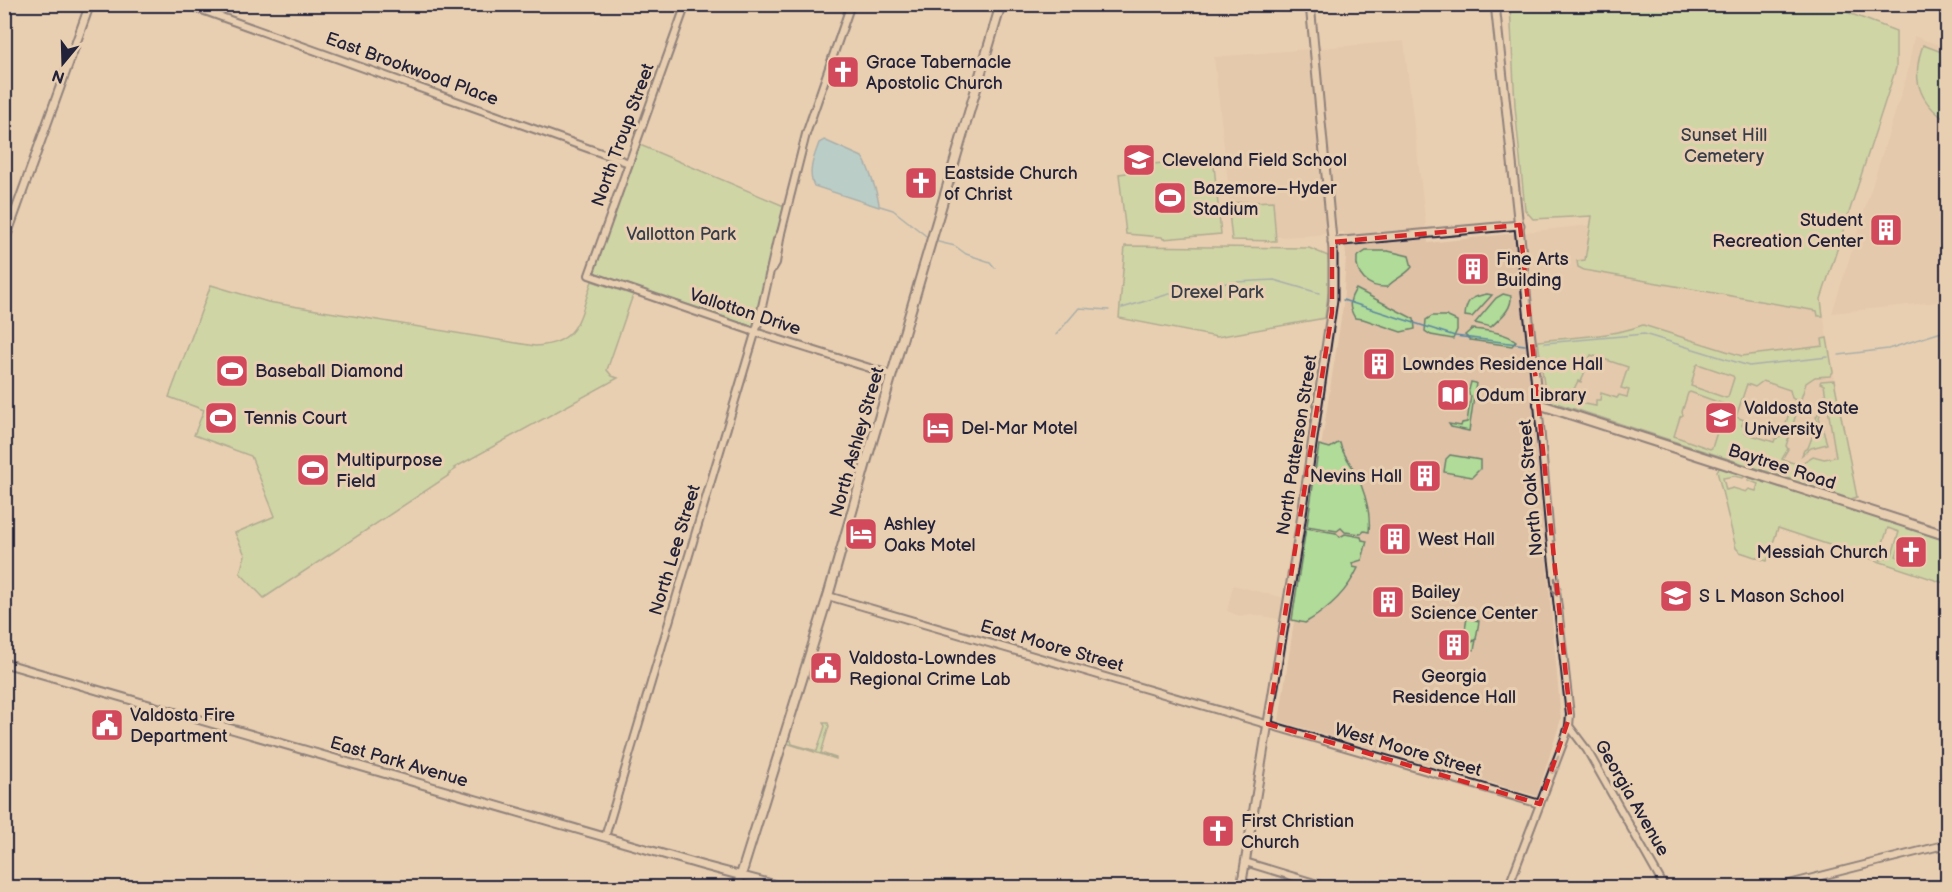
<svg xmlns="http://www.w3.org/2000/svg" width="1952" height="892" viewBox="0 0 1952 892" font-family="'Balsamiq Sans',sans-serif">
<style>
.built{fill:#dfc1a6}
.green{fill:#b1db98;stroke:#6a7e6a;stroke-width:1.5;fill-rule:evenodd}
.water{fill:#83cae3;stroke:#5c87a0;stroke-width:1.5}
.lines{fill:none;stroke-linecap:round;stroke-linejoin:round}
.stream{stroke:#5c87a0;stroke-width:1.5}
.tertiary-casing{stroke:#22223b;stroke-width:10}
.secondary-casing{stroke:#22223b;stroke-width:11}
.primary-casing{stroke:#22223b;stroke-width:12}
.tertiary{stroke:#e9cfb1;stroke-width:6}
.secondary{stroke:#e9cfb1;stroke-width:7}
.primary{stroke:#e9cfb1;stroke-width:8}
.oneway{stroke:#867876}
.marked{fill:none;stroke:#d62828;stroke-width:4.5;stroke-dasharray:12 8;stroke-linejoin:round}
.labels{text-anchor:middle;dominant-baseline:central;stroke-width:6;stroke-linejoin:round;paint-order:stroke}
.poi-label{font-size:18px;fill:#22223b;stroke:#e9cfb1;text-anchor:start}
.street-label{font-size:18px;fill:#22223b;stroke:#e9cfb1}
.park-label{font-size:18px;fill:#373e49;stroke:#e9cfb1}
</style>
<rect width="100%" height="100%" fill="#e9cfb1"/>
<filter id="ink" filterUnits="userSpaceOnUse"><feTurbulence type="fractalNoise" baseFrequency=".0167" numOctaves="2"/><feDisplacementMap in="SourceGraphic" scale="12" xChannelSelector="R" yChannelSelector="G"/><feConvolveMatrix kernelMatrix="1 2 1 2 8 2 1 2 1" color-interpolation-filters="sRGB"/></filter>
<g filter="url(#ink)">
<g class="built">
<polygon points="1914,36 1947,48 1947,301 1832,313 1907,75"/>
<polygon points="1404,41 1428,243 1589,225 1585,260 1823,308 1826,332 1857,497 1854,499 1550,401 1546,398 1532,400 1561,719 1537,796 1279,721 1294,622 1250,614 1242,617 1227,611 1233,585 1297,601 1343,306 1346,256 1344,232 1305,236 1234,238 1214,57"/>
</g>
<g class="green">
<polygon points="1510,5 1828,5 1896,31 1896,68 1821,299 1823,316 1818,316 1817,311 1584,270 1578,267 1577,261 1585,260 1592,216 1533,219 1525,210 1515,106"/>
<path d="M1923 45 1947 54V121C1918 101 1911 78 1923 45Z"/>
<polygon points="640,145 784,206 753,327 595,273 594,269"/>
<polygon points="1213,156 1221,234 1163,239 1162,237 1126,234 1119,174 1126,173 1131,166 1163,163 1163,159 1174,158 1175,162 1201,159 1201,157"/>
<polygon points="1273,201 1276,241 1232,240 1228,203"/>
<polygon points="1125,246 1309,248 1328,256 1330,279 1325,318 1217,337 1119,318"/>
<path d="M1366 251H1388L1409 256 1412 267C1404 277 1395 278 1387 287 1368 288 1355 276 1357 257Z"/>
<path d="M592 281 633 295 607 370 612 376 618 378 454 468 456 469 450 473 451 474 264 598 240 573 245 555 235 533 275 516 251 456 194 435 204 410 169 397 211 285 268 302 535 346C580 344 579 317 592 281Z"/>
<path d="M1356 289 1414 319 1415 329 1401 332 1363 319 1355 318C1348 307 1349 299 1356 289Z"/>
<path d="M1487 294 1492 295 1472 317 1465 316C1466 299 1472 297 1487 294Z"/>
<path d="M1503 294 1511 296C1512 310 1500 318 1491 327L1475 323 1496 298Z"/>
<polygon points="1432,316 1446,316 1457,321 1457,330 1453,339 1431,335 1425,331 1426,320"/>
<path d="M1643 325 1742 356 1823 346 1822 339 1827 338 1833 372 1830 376 1815 377 1806 383 1786 446 1788 449 1782 459 1799 465 1813 456 1824 459 1836 457 1824 385 1820 383 1821 381 1834 380 1857 497 1851 499 1550 401 1546 398 1538 341C1574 337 1610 337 1643 325ZM1591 355 1628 367 1621 388 1629 390 1627 397 1619 395 1617 398 1601 393 1600 400H1596V406L1584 404 1574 399 1579 392 1574 389 1578 381 1581 382 1587 365 1581 362 1582 358 1589 359ZM1698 364 1733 376 1734 378 1728 397 1726 398 1691 386 1696 366ZM1763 381 1790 390 1792 398 1797 401 1795 405 1792 404 1783 432 1785 433 1784 436 1775 439 1774 442 1745 433 1746 430 1742 425 1744 420 1736 417 1747 384 1755 387ZM1690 392 1726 405 1720 425 1717 426 1718 429 1712 448 1710 449 1674 436 1680 417 1683 415 1682 412 1688 393Z"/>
<path d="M1472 329C1485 330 1506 333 1516 341L1512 346 1470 340 1465 335Z"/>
<polygon points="1471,382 1476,383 1469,431 1451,427 1449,424 1461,426 1462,423 1467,422 1471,396 1469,395 1469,392 1467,392 1466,394 1462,394 1463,389 1469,390"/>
<polygon points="1821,409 1822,411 1819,417 1827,444 1811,448 1802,455 1804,450 1808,448 1818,421 1816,417"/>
<path d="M1338 443H1340C1342 454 1351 463 1356 473 1364 490 1371 513 1369 532L1364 531 1361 534 1345 532 1341 528 1337 531 1307 526 1319 445 1330 448Z"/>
<polygon points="1450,455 1480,460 1480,469 1472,477 1444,472 1446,459"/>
<path d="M1720 467 1743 475 1744 477 1743 478 1734 476 1723 478 1726 490 1733 488 1746 492 1749 489 1756 491 1758 484 1748 480 1750 477 1947 541V584L1778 528 1767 561 1740 552 1736 548 1717 471ZM1888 528 1899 532 1892 555 1881 560 1878 558ZM1902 539 1910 542 1908 546 1919 549 1920 545 1926 547 1922 561 1905 555 1904 559 1896 556Z"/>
<path d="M1306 528 1336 533 1340 537 1345 534 1361 537 1362 540 1367 541 1362 560 1352 563 1353 567 1358 568C1347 592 1327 610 1305 623L1292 620Z"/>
<polygon points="1467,618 1479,621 1476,639 1466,645 1476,640 1474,650 1462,648"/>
<polygon points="823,723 828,723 829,726 821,753 836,758 836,759 789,744 788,742 791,740 792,744 817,751 825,726"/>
</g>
<path class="water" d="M824 140 862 157C867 162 880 200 879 207L814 186C807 172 814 157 819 143Z"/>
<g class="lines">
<g class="stream">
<polyline points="880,206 893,210 930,239"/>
<polyline points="934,241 955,246 966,254 990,262 995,268"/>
<polyline points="1343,300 1455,336 1525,345"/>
<polyline points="1122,308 1193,287 1236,282 1274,280 1319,293"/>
<polyline points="1056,335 1079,308 1109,310"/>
<polyline points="1545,343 1644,334 1749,366 1828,357"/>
<polyline points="1839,355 1888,349 1948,330"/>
</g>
<defs>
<g id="tertiary">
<polyline points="185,4 629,163"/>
<polyline points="686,4 589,275 755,332 892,375"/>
<polyline points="773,268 776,263 781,233 806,134 851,4"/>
<polyline points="828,596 1540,804"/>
<polyline points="1569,726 1587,750 1665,888"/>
<polyline points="605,837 759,320 777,240 781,233"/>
<polyline points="1245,862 1331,888"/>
<polyline points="1508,888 1564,741 1569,726 1570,715 1550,537 1538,404"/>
<polyline points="1773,888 1948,844"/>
</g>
<g id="secondary">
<polyline points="1495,4 1538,404"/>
<polyline points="1332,242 1520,225"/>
<polyline points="4,243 90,4"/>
<polyline points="4,663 701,865 787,888"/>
<polyline points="1241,888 1301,521 1333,300 1333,250 1310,4"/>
</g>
<g id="primary">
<polyline points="1538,404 1948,536"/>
<polyline points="737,888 828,596 867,459 1001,4"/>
</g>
</defs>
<use href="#tertiary" class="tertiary-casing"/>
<use href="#secondary" class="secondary-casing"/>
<use href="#primary" class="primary-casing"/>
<use href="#tertiary" class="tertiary"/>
<use href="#secondary" class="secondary"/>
<use href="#primary" class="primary"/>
</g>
<defs><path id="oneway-shaft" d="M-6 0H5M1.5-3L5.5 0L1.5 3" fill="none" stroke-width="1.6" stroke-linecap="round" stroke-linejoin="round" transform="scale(1.5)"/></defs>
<g class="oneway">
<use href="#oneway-shaft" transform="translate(1556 587) rotate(83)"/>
<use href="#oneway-shaft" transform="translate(1555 765) rotate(111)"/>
</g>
</g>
<path d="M0 0H1952V892H0ZM1520 225 1570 715 1540 804 1268 724 1332 312V242Z" fill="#e9cfb1" fill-opacity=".55" fill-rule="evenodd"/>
<path class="marked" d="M1520 225 1570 715 1540 804 1268 724 1332 312V242Z"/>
<defs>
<symbol id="church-square" viewBox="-11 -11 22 22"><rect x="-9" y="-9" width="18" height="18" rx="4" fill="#d1495b" stroke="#e9cfb1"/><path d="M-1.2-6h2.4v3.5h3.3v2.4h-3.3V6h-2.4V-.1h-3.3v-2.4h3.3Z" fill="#fff"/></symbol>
<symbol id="school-square" viewBox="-11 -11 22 22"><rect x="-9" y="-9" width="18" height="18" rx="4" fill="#d1495b" stroke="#e9cfb1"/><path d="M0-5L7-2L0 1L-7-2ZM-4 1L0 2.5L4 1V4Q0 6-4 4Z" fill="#fff"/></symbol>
<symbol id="stadium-square" viewBox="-11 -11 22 22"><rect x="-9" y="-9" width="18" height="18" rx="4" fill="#d1495b" stroke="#e9cfb1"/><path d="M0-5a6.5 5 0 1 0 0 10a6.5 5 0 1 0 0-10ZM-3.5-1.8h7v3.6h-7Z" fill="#fff"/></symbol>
<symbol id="building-square" viewBox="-11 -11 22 22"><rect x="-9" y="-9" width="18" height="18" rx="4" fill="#d1495b" stroke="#e9cfb1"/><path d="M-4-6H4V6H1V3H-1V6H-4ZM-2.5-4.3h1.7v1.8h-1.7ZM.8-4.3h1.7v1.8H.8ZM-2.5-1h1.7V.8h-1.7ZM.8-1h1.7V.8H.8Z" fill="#fff"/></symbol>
<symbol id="library-square" viewBox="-11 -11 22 22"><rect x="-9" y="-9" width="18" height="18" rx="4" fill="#d1495b" stroke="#e9cfb1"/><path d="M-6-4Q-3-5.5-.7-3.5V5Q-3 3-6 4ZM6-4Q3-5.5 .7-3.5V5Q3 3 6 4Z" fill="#fff"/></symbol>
<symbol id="university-square" viewBox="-11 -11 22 22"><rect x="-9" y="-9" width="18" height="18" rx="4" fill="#d1495b" stroke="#e9cfb1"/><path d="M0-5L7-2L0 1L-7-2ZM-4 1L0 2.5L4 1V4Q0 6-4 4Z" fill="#fff"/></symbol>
<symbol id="hotel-square" viewBox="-11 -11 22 22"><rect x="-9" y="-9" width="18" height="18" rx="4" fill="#d1495b" stroke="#e9cfb1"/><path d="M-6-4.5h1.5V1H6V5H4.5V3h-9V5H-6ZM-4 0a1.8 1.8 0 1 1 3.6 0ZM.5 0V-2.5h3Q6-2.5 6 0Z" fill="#fff"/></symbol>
<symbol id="civic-square" viewBox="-11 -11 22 22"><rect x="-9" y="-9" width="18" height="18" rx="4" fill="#d1495b" stroke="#e9cfb1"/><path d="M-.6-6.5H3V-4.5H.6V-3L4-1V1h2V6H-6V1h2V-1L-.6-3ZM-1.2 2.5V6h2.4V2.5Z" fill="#fff"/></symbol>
</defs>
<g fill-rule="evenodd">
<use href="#church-square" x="824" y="53" width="38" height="38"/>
<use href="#school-square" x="1120" y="141" width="38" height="38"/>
<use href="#church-square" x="902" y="164" width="38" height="38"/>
<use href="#stadium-square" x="1151" y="179" width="38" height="38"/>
<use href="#building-square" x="1867" y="211" width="38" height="38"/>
<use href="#building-square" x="1454" y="250" width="38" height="38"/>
<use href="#building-square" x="1360" y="345" width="38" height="38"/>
<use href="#stadium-square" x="213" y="352" width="38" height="38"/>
<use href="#library-square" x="1434" y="376" width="38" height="38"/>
<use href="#stadium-square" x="202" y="399" width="38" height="38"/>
<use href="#university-square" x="1702" y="399" width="38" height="38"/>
<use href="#hotel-square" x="919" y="409" width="38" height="38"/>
<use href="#stadium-square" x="294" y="451" width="38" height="38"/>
<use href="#building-square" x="1406" y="457" width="38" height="38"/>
<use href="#hotel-square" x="842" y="515" width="38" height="38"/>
<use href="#building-square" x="1376" y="520" width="38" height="38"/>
<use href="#church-square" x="1892" y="533" width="38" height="38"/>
<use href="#school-square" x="1657" y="577" width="38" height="38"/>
<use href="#building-square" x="1369" y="583" width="38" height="38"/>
<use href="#building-square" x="1435" y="626" width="38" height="38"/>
<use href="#civic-square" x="807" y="649" width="38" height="38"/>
<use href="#civic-square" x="88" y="706" width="38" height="38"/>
<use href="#church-square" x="1199" y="812" width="38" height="38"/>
</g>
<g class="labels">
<g class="poi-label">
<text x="866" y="62">Grace Tabernacle<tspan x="866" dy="21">Apostolic Church</tspan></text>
<text x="1162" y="160">Cleveland Field School</text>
<text x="944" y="173">Eastside Church<tspan x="944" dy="21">of Christ</tspan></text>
<text x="1193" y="188">Bazemore–Hyder<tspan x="1193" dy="21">Stadium</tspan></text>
<text x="1863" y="220" text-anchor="end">Student<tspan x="1863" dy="21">Recreation Center</tspan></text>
<text x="1496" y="259">Fine Arts<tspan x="1496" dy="21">Building</tspan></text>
<text x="1402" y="364">Lowndes Residence Hall</text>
<text x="255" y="371">Baseball Diamond</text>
<text x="1476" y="395">Odum Library</text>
<text x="1744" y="408">Valdosta State<tspan x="1744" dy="21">University</tspan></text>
<text x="244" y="418">Tennis Court</text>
<text x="961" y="428">Del-Mar Motel</text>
<text x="336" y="460">Multipurpose<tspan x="336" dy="21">Field</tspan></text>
<text x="1402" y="476" text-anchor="end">Nevins Hall</text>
<text x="884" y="524">Ashley<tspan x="884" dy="21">Oaks Motel</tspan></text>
<text x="1418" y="539">West Hall</text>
<text x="1888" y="552" text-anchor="end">Messiah Church</text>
<text x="1411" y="592">Bailey<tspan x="1411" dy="21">Science Center</tspan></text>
<text x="1699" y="596">S L Mason School</text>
<text x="849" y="658">Valdosta-Lowndes<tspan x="849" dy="21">Regional Crime Lab</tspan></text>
<text x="1454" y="676" text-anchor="middle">Georgia<tspan x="1454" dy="21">Residence Hall</tspan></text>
<text x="130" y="715">Valdosta Fire<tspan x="130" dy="21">Department</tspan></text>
<text x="1241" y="821">First Christian<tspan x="1241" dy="21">Church</tspan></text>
</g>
<g class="street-label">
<text transform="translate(412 69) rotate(20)">East Brookwood Place</text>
<text transform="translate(623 135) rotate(-70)">North Troup Street</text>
<text transform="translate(745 312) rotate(18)">Vallotton Drive</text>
<text transform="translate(857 442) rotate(-74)">North Ashley Street</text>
<text transform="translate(1297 445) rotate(-81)">North Patterson Street</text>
<text transform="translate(1782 467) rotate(18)">Baytree Road</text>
<text transform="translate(1531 488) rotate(-95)">North Oak Street</text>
<text transform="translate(675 550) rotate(-73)">North Lee Street</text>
<text transform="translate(1052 646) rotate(16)">East Moore Street</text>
<text transform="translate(1408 750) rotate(16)">West Moore Street</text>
<text transform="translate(399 762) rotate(16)">East Park Avenue</text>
<text transform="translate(1632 798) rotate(60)">Georgia Avenue</text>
</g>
<g class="park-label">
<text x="1724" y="135">Sunset Hill<tspan x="1724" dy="21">Cemetery</tspan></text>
<text x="681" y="234">Vallotton Park</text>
<text x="1217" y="292">Drexel Park</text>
</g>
</g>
<rect width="1952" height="892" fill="none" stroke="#e9cfb1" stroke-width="24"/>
<rect x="12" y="12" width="1928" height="868" fill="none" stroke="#22223b" stroke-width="2" filter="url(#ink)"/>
<g transform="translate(63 63) rotate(199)" stroke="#e9cfb1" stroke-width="4.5" paint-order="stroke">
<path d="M0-4.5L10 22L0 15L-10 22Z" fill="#22223b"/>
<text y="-9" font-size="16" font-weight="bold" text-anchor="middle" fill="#22223b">N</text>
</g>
</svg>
